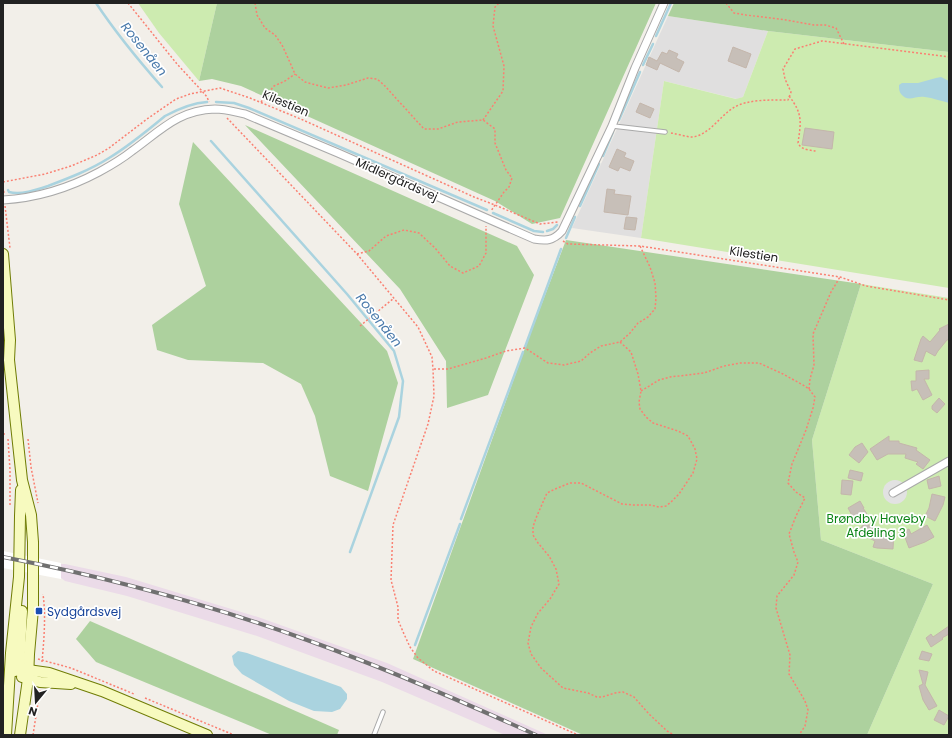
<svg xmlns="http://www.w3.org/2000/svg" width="952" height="738" viewBox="0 0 952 738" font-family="Poppins,sans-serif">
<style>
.residential{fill:#e0dfdf}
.industrial{fill:#ebdbe8}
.grass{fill:#cdebb0}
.forest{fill:#add19e}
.parking{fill:#e2e2e2}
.water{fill:#aad3df}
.pier{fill:#fff}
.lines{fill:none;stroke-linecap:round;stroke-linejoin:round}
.stream{stroke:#aad3df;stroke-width:2.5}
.building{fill:#c7bfb8;stroke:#c4b6ab}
.lane-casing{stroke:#a9a9a9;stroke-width:5.5}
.street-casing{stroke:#a9a9a9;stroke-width:9}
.secondary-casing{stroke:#707d05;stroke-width:12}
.path{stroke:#fa8072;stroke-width:1.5;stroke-dasharray:2 2;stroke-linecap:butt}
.lane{stroke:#fff;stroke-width:3.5}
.street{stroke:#fff;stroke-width:7}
.secondary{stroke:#f7fabf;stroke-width:10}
.rail-casing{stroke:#707070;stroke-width:4}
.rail{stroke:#fff;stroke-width:2.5;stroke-dasharray:8;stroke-linecap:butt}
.transit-dot{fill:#1a4fb4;stroke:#fff;stroke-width:1.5}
.labels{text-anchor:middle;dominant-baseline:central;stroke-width:3.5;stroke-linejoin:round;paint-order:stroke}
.street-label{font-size:12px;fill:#222;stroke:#fff}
.park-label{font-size:12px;fill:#0c8416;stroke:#fff}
.transit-label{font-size:12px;fill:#164399;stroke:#fff;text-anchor:start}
.water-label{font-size:13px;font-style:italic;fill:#4a7aab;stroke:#fff}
</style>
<rect width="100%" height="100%" fill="#f2efe9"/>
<polygon class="residential" points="668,16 768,31 743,97 737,99 664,81 641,238 572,228"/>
<polygon class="industrial" points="61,564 65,564 126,577 258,617 387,663 548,735 505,735 382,682 257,636 127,596 65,581 60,577"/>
<g class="grass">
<polygon points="138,3 217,3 199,81 159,33"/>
<polygon points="768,31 949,52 949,288 641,238 664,81 736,99 743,97"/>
<polygon points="861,284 949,298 949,735 867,735 933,584 821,540 812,440"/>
</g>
<g class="forest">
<polygon points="217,3 656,3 560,218 532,224 495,201 241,86 212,79 199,81"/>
<polygon points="674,3 949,3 949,52 768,31 668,16"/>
<polygon points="245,125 517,246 534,275 488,395 447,408 446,361 400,289"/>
<polygon points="193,142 387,351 398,383 368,491 330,476 315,416 301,384 263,363 188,360 157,350 152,325 206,286 179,204"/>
<polygon points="566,240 861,284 812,440 821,540 933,584 867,735 583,735 413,659 525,348"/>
<polygon points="90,621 339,730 337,735 272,735 96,662 76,639"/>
</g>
<circle class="parking" cx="895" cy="492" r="12"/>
<g class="water">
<path d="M941 77 949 81V103C941 101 933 98 925 97 916 95 908 103 901 94 899 91 899 89 899 85L902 83H918L936 78Z"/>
<polygon points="238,651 247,653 341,687 347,694 347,699 340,709 332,712 314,711 289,701 242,674 234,665 232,656"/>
</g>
<polygon class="pier" points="3,551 61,563 61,579 3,568"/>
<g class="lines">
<g class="stream">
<path d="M96 3C116 33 139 61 162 87"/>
<polyline points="656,36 671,3"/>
<polyline points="643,65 653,44"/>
<polyline points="216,102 234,103 249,108 487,210"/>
<polyline points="619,120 640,72"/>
<polyline points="211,141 347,294 394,351 403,381 399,417 350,552"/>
<polyline points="603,156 613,132"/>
<path d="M8 190 9 192C21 195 36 190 48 186 69 178 90 170 109 158 129 146 147 131 165 116 178 109 192 103 207 102"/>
<polyline points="580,206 599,164"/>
<polyline points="493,213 534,231 543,232"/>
<polyline points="547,231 553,229 557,225"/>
<polyline points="566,238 575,217"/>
<polyline points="525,347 561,249"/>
<polyline points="461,519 523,352"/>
<polyline points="415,645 460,524"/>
</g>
</g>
<g class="building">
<polygon points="733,47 751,54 746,68 728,61"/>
<polygon points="669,50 678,54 676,58 684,62 679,72 660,63 657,70 646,65 649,57 657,61 662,52 667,54"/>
<polygon points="640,103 654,109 650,118 636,112"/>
<polygon points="805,128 834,132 832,149 802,145"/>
<polygon points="617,149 626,153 624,157 634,161 630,171 620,167 618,171 609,167"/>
<polygon points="607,189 615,190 614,194 631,196 628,215 604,212"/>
<polygon points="626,217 637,218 635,230 624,229"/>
<polygon points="949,324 949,339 947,340 938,351 935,356 926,351 922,362 914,360 921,339 923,336 930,342 940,330 939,329"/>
<polygon points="929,370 929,379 924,379 932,395 923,400 917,389 912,391 911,381 916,381 916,371"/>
<polygon points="939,398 945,404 937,413 932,409 932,406"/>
<polygon points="889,436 889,441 899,441 899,443 917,448 916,450 930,460 923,469 916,464 918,462 905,458 906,454 888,454 877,460 870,449"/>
<polygon points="862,443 868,452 859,463 849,455 855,447"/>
<polygon points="850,470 863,473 861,481 848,478"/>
<polygon points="939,476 941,486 929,489 927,480"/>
<polygon points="842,480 853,481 851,495 841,494"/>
<polygon points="932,494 945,497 943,505 935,521 925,516 929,508"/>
<polygon points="860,501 864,508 863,508 867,514 855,521 848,508"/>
<polygon points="865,523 882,532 894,532 893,549 877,548 873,547 875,541 857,532"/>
<polygon points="927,525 934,537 925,542 909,548 903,532 909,529 911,534"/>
<polygon points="949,626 949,634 942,638 943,639 931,647 926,638 931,634 933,637"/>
<polygon points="922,651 932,654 929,661 919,659"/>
<polygon points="919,670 928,672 925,685 937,706 929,710 923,700 919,686 923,684"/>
<polygon points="939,710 949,716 944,725 934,720"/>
</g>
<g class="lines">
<defs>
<g id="lane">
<polyline points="613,126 665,132"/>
<polyline points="374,735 383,712"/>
</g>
<g id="street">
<path d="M3 200C37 198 69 188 99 172 110 166 122 159 132 151 160 131 178 110 215 109 225 109 235 112 245 114L338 153 534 239C546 241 553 241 562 231L612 126 635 68 664 3"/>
<polyline points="893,493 949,461"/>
</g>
<g id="secondary">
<polyline points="3,254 10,340 9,360 22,480 31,515 33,542 33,609 29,654 28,679 20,735"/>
<polyline points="22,611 19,670 23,675"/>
<polyline points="11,672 19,670 28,670 49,673 102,691 207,735"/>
<polyline points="22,677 40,682 71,684"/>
<polyline points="6,735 11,653 19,577 20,516 21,490"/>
</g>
</defs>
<use href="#lane" class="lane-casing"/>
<use href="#street" class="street-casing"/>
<use href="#secondary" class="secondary-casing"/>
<g class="path">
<polyline points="128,3 177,64 202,91 207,97 209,102"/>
<polyline points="255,3 257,15 265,28 275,35 282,45 288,58 295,74 305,82 328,88 346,85 368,78 377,79 384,85 424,129 438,129 458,122 483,120 495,129 495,143 506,170 512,178 509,187 504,192 491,211"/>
<polyline points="726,3 734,13 746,15 786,20 814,25 825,25 836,28 844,44"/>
<path d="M789 96C803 114 801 122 798 143 801 150 810 150 816 151"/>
<polyline points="261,102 274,86 285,81 295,74"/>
<polyline points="227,118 357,254 418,327 432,357 433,369 434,396 428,424 393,525 391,580 398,607 398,620 404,634 410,647 418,658 434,671 578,735"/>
<polyline points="483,120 503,91 504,66 493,26 495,7 499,3"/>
<path d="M671 133C678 134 686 137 693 137 710 134 719 117 733 108 747 99 771 100 788 100L791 92 785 79 783 69 795 49 822 41 949 57"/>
<polyline points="3,182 45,174 71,166 83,161 97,155 109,148 147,119 176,99 190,94 220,88 250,98 303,120 474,197 495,205 540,224 558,222"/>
<polyline points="3,187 4,193"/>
<polyline points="5,206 10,248"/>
<polyline points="563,241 568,244 640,246 840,277 866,286 949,300"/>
<polyline points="357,254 369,251 386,236 404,230 419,233 435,248 450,266 463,273 479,266 486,253 486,226"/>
<polyline points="360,326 394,298"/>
<polyline points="620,342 631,352 638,374 641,391 639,402 640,409 646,417 653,423 678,431 688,436 695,449 697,459 693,473 679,494 671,502 666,506 659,507 650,505 634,505 622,504 581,483 570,483 555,489 547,493 536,518 533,527 533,535 538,543 549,556 556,569 559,584 550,599 538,613 531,627 528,643 531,654 541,668 563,688 588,693 597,697 602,697 615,693 623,692 634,697 649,714 667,731 674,735"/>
<polyline points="434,369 448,369 486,358 506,351 525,348 548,363 564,365 581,361 590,353 601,346 620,342 630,333 638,323 648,317 655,309 656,298 655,283 650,267 640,246"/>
<polyline points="809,389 810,379 814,365 813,334 831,292 840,277"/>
<polyline points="641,391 659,380 670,377 704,373 724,366 740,363 759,363 783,374 803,385 809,389 815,397 813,408 806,430 792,464 788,483 796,492 805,498 796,516 789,534 794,552 798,562 794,575 777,596 776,608 790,655 789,674 805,701 808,710 805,726 799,735"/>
<polyline points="3,434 7,434"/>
<polyline points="8,439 10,470 10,507"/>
<polyline points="28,439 31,467 38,503"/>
<polyline points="38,659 71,668 134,694"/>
<path d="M42 662C44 639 46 617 43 594"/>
<polyline points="145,698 234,735"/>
<polyline points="33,735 40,690"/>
</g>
<use href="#lane" class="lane"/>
<use href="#street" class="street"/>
<use href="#secondary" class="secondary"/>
<defs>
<path id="rail" d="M3 557C106 577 208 604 307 640 385 668 461 701 536 735"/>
</defs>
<use href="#rail" class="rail-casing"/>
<use href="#rail" class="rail"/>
</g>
<rect class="transit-dot" x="35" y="607" width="8" height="8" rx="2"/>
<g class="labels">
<g class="street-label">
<text transform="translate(286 103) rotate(23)">Kilestien</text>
<text transform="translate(397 179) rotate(24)">Midlergårdsvej</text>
<text transform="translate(754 254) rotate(9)">Kilestien</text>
</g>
<g class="park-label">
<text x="876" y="518">Brøndby Haveby<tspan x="876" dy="14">Afdeling 3</tspan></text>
</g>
<g class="transit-label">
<text x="47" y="611">Sydgårdsvej</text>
</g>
<g class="water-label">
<text transform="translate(144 49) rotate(51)">Rosenåen</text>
<text transform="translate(379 320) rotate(51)">Rosenåen</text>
</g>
</g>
<rect width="952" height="738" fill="none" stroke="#222222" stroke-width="8"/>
<g transform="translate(36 702) rotate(198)" stroke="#ffffff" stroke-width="3" paint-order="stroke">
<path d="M0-3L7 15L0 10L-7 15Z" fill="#222222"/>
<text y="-6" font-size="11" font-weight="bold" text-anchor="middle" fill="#222222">N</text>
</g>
</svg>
